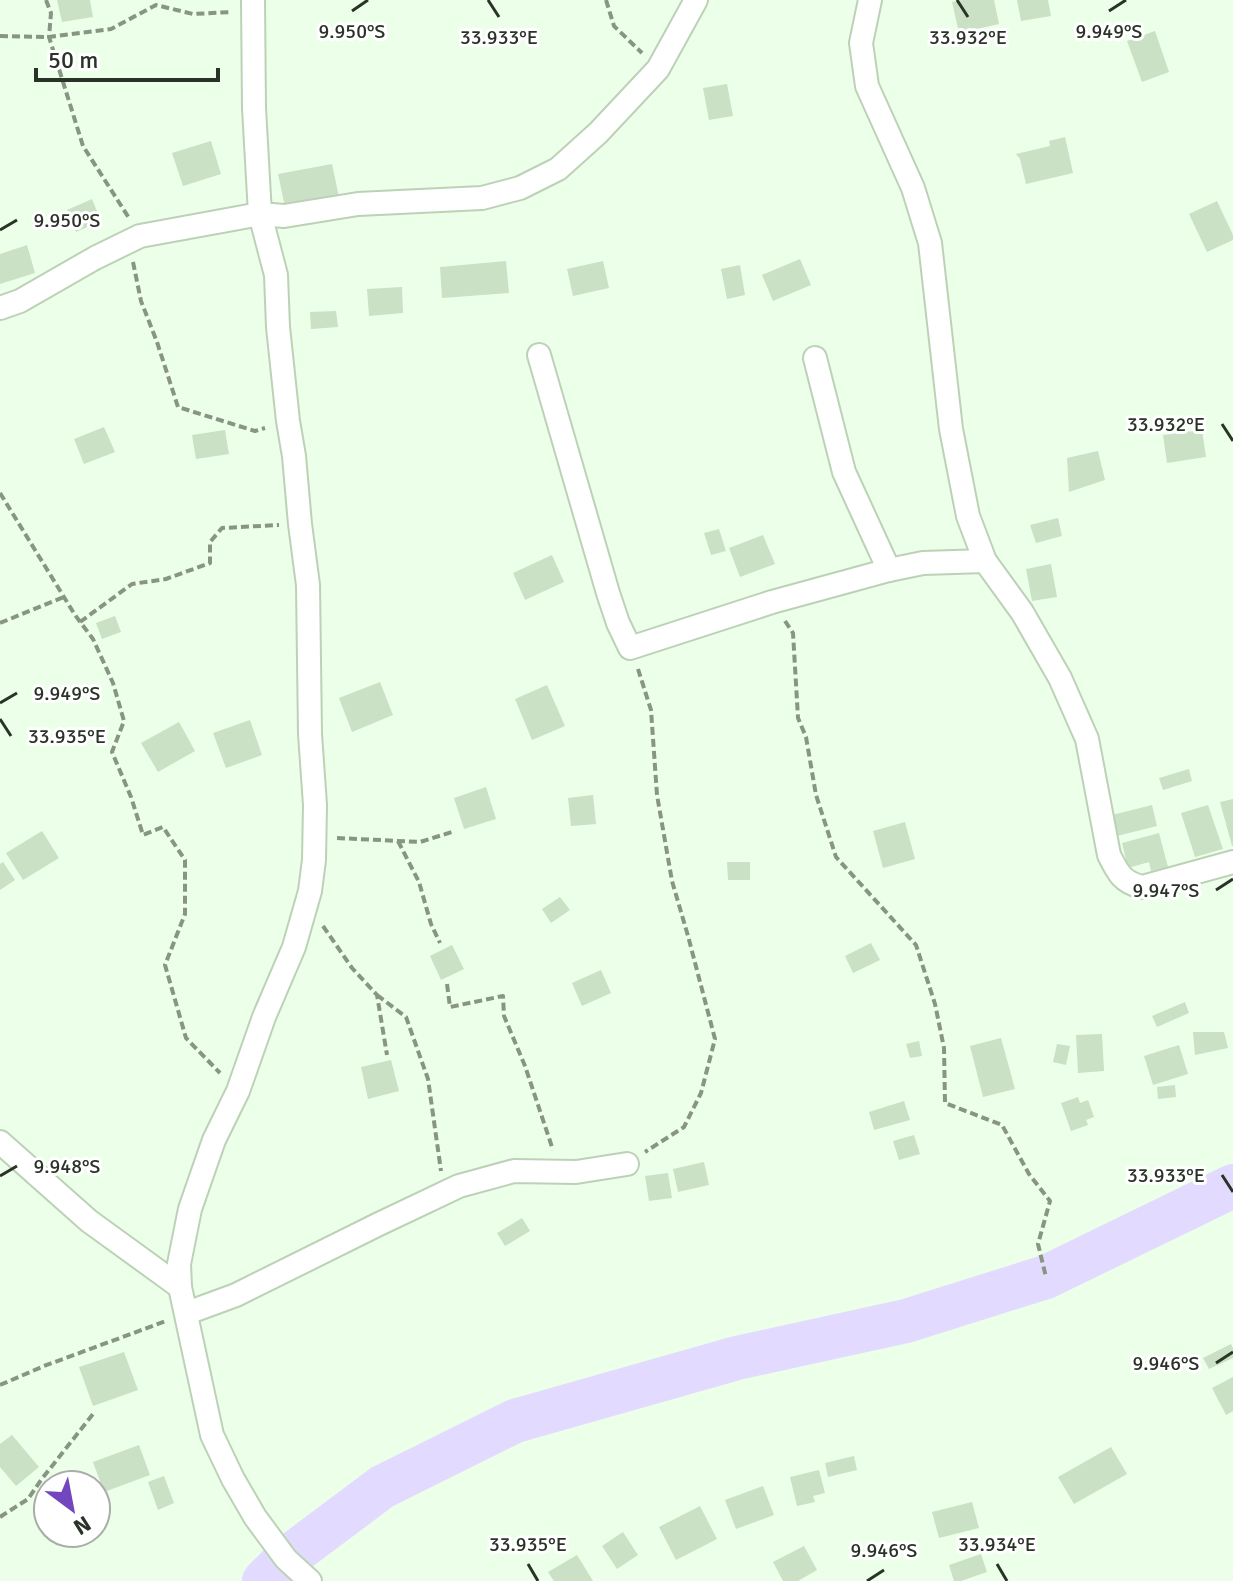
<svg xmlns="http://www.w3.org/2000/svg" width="1233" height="1581" viewBox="0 0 1233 1581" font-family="Signika,sans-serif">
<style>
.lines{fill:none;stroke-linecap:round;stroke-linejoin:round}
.river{stroke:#e3dbff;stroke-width:44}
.building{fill:#cae1c5}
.street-casing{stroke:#bcd2b7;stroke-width:26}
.path{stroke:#889585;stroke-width:4;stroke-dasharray:8 4;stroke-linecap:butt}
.street{stroke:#fff;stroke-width:22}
.ticks{fill:none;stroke:#2a3328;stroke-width:3}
.ticks-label{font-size:20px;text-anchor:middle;fill:#2a3328;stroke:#fff;stroke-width:6;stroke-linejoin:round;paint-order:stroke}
</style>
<rect width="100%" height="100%" fill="#ecffe8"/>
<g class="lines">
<polyline class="river" points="264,1581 286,1559 382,1487 515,1421 737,1358 906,1321 1046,1277 1233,1186"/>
</g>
<g class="building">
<polygon points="57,0 90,0 93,17 62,22"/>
<polygon points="962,0 994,0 999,24 959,33 952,2"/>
<polygon points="1017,0 1048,0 1051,16 1021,21"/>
<polygon points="1155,31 1169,72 1142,82 1127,41"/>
<polygon points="727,84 733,116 709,120 703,88"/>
<polygon points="1065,137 1073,173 1026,184 1020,159 1016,154 1050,146 1049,141"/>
<polygon points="211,141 221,174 183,186 172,153"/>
<polygon points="332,164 339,197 285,207 278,174"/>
<polygon points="92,199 101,221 76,232 67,210"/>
<polygon points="1217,201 1233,235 1233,240 1207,252 1189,214"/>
<polygon points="27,245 35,273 0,284 0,254"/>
<polygon points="800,259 811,285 773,301 762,275"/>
<polygon points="506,261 509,293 442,298 440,267"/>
<polygon points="603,261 609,288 573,296 567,269"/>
<polygon points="740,265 745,295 727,299 721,269"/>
<polygon points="402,287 403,313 369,316 367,289"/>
<polygon points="336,311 338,327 311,329 310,312"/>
<polygon points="104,427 115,452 84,464 74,439"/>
<polygon points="225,430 229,454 196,459 192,435"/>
<polygon points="1202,430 1206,457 1167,463 1163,435"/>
<polygon points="1098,451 1105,480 1069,492 1067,458"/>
<polygon points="1058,518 1062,536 1036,543 1030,525"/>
<polygon points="719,529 726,551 711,555 704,533"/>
<polygon points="763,535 775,564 740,577 729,548"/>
<polygon points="552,555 564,582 525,600 513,573"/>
<polygon points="1051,564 1057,597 1032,601 1026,569"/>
<polygon points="115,616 121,632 102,639 96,623"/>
<polygon points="380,682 393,715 352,732 339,698"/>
<polygon points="547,685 565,726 532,740 515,699"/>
<polygon points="250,720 262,755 226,768 213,733"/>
<polygon points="179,722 195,751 158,772 141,743"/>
<polygon points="1189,769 1192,781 1163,790 1159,778"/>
<polygon points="486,787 496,819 464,829 454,798"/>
<polygon points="593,795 596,824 571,826 568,798"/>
<polygon points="1233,799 1233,846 1232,846 1220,802"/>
<polygon points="1152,805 1157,826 1117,836 1112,815"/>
<polygon points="1208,805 1223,849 1195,857 1181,813"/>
<polygon points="905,822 915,859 883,868 873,831"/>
<polygon points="42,831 59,858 23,880 6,853"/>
<polygon points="1159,833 1168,867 1151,871 1149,862 1128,868 1122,843"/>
<polygon points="3,862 15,880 0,890 0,864"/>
<polygon points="727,862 750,862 750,880 728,880"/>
<polygon points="560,897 570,910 551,923 542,909"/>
<polygon points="871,943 880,960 853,973 845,956"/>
<polygon points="452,945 464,969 441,980 430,956"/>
<polygon points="601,970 611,993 582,1006 572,983"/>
<polygon points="1185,1002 1189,1013 1157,1027 1152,1016"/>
<polygon points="1193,1032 1224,1032 1228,1048 1195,1055"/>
<polygon points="1102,1034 1104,1071 1078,1073 1076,1035"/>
<polygon points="1001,1038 1015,1089 983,1097 970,1046"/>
<polygon points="919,1041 922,1056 910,1058 906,1044"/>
<polygon points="1057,1044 1070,1046 1066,1065 1053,1062"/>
<polygon points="1179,1045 1188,1074 1153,1085 1144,1056"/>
<polygon points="391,1060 399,1091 368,1099 361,1067"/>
<polygon points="1175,1085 1176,1097 1158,1099 1157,1087"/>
<polygon points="1078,1097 1080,1103 1088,1100 1094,1117 1086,1120 1088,1125 1071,1131 1061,1103"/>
<polygon points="904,1101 910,1120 874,1130 869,1112"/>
<polygon points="914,1135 920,1154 899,1160 893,1141"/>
<polygon points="704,1162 709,1185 678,1192 673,1169"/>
<polygon points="668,1173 672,1198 649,1201 645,1176"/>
<polygon points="522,1218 530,1231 505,1246 497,1233"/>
<polygon points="1231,1344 1233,1348 1233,1358 1209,1369 1203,1358"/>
<polygon points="124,1352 138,1390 93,1406 79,1367"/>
<polygon points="1233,1377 1233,1411 1226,1415 1212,1388"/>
<polygon points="12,1435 39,1467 16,1486 0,1467 0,1444"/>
<polygon points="139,1445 150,1475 104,1492 93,1462"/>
<polygon points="1111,1447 1127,1474 1074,1504 1058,1477"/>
<polygon points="854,1456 857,1470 828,1477 825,1463"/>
<polygon points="819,1470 825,1493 813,1496 815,1502 797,1506 790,1477"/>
<polygon points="164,1476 174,1503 158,1510 148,1482"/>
<polygon points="763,1486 774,1515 736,1529 725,1500"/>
<polygon points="972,1502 979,1528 939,1538 932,1512"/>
<polygon points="700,1506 717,1539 676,1560 659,1527"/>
<polygon points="623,1532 638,1555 617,1569 602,1546"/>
<polygon points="804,1546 817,1570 798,1581 783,1581 773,1562"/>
<polygon points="981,1554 987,1572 961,1581 954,1581 949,1565"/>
<polygon points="577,1555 593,1581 554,1581 548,1572"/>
</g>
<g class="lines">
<defs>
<g id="street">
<polyline points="253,0 254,108 260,214 276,275 278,327 288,421 294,456 300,524 308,585 310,734 315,805 314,860 310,891 294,947 264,1017 238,1091 214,1140 190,1209 179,1264 180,1287 212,1435 233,1479 255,1517 286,1559 310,1581"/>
<path d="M870 0 861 43 867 86 913 188 930 243 951 429 968 516 985 561 1022 612 1060 678 1087 739 1109 855C1118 873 1122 882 1142 887L1233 862"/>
<polyline points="0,308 20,301 95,258 140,236 260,214 284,216 358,204 482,198 520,188 558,169 598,133 658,69 696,0"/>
<polyline points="539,355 608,593 618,623 630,648 772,602 889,570 923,563 985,561"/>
<polyline points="815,358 844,472 889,570"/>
<polyline points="0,1142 89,1221 180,1287"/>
<polyline points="187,1313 236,1295 379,1224 459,1186 514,1171 576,1172 627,1164"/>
</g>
</defs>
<use href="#street" class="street-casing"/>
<g class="path">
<polyline points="46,0 51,13 49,37 83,146 129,218"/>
<polyline points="606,0 614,26 642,53"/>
<polyline points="0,36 49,37 111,29 156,5 193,14 231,12"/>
<polyline points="133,262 141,301 157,342 178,407 255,431 265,428"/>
<polyline points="0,493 75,615 93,639 113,683 124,721 112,752 131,797 143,835 163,827 185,860 185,914 165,965 186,1038 220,1073"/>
<polyline points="785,621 793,633 798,718 806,737 816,795 836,857 916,945 935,1004 944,1048 945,1103 1002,1125 1029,1174 1050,1201 1038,1244 1046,1277"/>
<polyline points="80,622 132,584 166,579 210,563 210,542 222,528 279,525"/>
<polyline points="0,623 64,597"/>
<polyline points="638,669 651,710 657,795 672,881 688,936 715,1039 701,1093 684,1127 645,1152"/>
<polyline points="337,838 420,842 452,832"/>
<polyline points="398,841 419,882 431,924 440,943"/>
<polyline points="323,926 352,968 377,995 387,1055"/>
<polyline points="447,984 450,1007 503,996 504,1016 525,1066 553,1150"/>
<polyline points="377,995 406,1017 428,1079 441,1171"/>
<polyline points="0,1385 44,1366 166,1321"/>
<polyline points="0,1517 28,1499 41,1480 93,1414"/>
</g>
<use href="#street" class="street"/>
</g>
<path class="ticks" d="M488 0 499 17M957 0 968 17M352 11 368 0M1109 11 1126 0M0 230 17 220M1222 424 1233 441M0 703 17 693M0 719 11 736M1216 890 1233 879M1222 1175 1233 1192M0 1176 17 1166M1216 1363 1233 1352M528 1564 538 1581M997 1564 1007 1581M867 1581 884 1570"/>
<g class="ticks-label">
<text x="352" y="38">9.950°S</text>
<text x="1109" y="38">9.949°S</text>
<text x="499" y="44">33.933°E</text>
<text x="968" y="44">33.932°E</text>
<text x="67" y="227">9.950°S</text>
<text x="1166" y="431">33.932°E</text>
<text x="67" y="700">9.949°S</text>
<text x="67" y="743">33.935°E</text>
<text x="1166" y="897">9.947°S</text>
<text x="67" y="1173">9.948°S</text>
<text x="1166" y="1182">33.933°E</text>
<text x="1166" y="1370">9.946°S</text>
<text x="528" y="1551">33.935°E</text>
<text x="997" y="1551">33.934°E</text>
<text x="884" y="1557">9.946°S</text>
</g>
<g transform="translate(72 1509) rotate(148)"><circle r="38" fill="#ffffff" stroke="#aaada9" stroke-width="2"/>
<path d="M0-6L14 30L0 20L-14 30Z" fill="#7246be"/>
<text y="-12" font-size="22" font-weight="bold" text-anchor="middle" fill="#2a3328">N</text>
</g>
<path d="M36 68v12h182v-12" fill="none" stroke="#2a3328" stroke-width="4"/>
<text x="48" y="68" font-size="24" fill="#2a3328" stroke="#ffffff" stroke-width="6" paint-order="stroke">50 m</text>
</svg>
